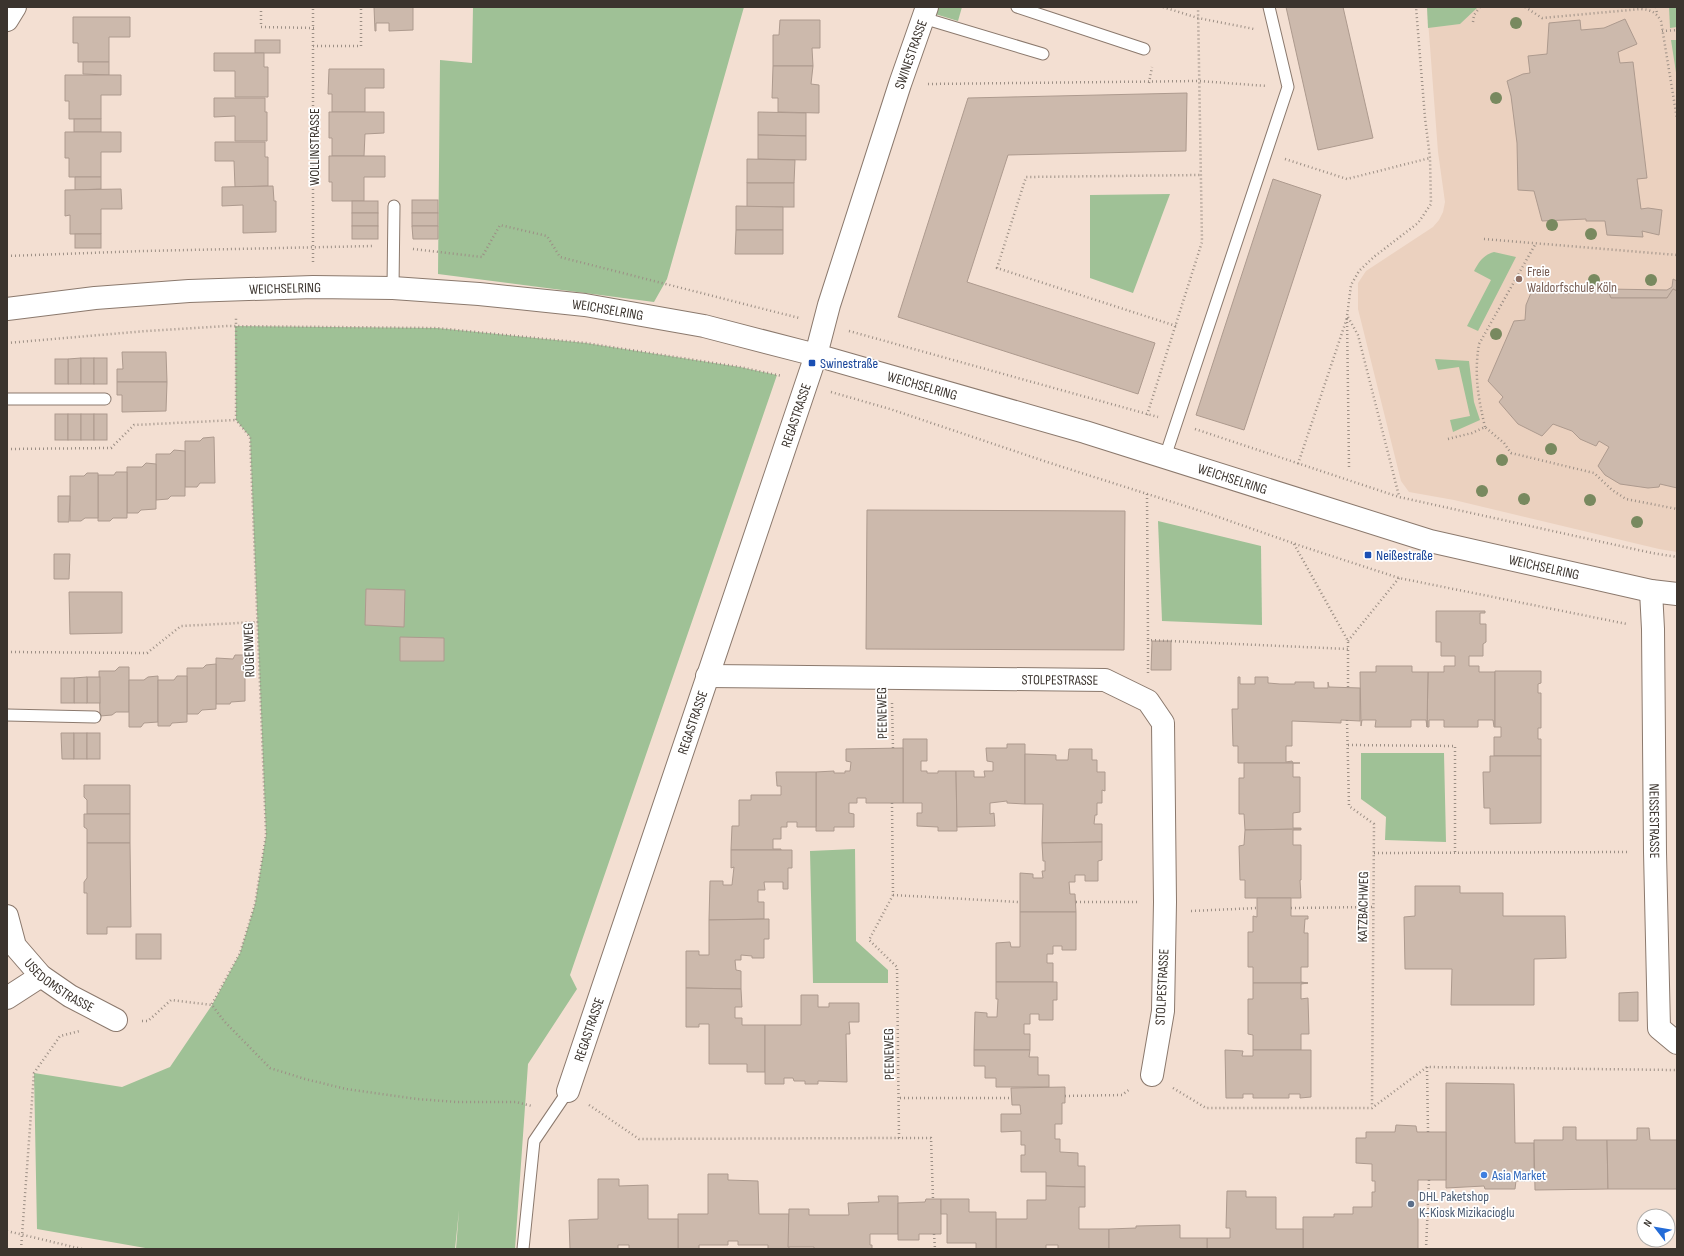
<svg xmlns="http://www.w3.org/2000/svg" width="1684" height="1256" viewBox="0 0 1684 1256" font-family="'Sofia Sans Condensed',sans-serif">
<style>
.built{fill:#ebd1bf}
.green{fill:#9fc196}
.building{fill:#ccb9ac;stroke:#ad9a8e}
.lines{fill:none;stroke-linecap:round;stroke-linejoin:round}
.service-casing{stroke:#8b796d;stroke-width:13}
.minor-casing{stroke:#8b796d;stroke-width:24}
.tertiary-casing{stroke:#8b796d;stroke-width:24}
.path{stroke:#9c8f85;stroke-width:2.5;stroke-dasharray:1 3;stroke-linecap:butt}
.service{stroke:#fff;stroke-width:11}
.minor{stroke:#fff;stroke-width:22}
.tertiary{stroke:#fff;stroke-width:22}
.tree{fill:#78895f}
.education-dot{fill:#8d6e63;stroke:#fff;stroke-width:1.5}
.transit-dot{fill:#1a4fb4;stroke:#fff;stroke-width:1.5}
.shop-dot{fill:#3f7fe0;stroke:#fff;stroke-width:1.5}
.service-dot{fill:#5c6f8a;stroke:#fff;stroke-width:1.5}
.labels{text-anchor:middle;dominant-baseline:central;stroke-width:3.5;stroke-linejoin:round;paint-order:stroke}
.street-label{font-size:14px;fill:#3b342e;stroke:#fff}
.education-label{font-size:14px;fill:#785e54;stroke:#fff;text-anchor:start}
.transit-label{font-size:14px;fill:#164399;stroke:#fff;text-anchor:start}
.shop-label{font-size:14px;fill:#366cbe;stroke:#fff;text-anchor:start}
.service-label{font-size:14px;fill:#4e5e75;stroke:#fff;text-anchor:start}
</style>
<rect width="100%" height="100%" fill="#f3dfd2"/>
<polygon class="built" points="1427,7 1677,7 1677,552 1659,549 1454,500 1409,492 1401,481 1358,309 1358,283 1366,271 1433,227 1439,220 1443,212 1445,202 1438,152"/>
<g class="green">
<polygon points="473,7 744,7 667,279 654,302 438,274 440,60 472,63"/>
<polygon points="912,7 962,7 958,21"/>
<polygon points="1427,7 1478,7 1460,24 1428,28"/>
<polygon points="1669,7 1677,7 1677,27 1670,28"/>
<polygon points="1677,40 1677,79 1671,40"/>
<polygon points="1170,194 1133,293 1090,278 1090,195"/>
<path d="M1494 252 1516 257 1478 331 1467 326 1491 280 1474 271C1479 262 1483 255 1494 252Z"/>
<polygon points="235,326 437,328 586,343 740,367 777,375 570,975 577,989 528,1064 515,1249 456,1249 459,1210 455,1249 151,1249 37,1229 34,1073 122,1087 170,1067 212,1005 240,953 255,904 266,835 250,437 236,420"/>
<polygon points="1435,359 1469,361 1474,402 1480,420 1453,432 1450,420 1470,416 1459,367 1438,370"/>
<polygon points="1158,521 1261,546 1262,625 1162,621"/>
<polygon points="1361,753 1444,753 1446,842 1385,840 1386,817 1361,799"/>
<polygon points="855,849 856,941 888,970 888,983 813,983 810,851"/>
</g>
<g class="building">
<polygon points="374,7 413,7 413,30 389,31 389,23 376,23 376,31 375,31"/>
<polygon points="1286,7 1343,7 1373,138 1318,150"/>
<polygon points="73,17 130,17 130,37 109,37 109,62 78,62 78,43 73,43"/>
<polygon points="1625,19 1637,44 1618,52 1620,63 1633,62 1647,178 1637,179 1641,209 1648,208 1662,210 1659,235 1642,231 1643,237 1607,235 1605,221 1586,221 1586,219 1542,221 1534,191 1518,190 1517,143 1511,96 1507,81 1523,74 1530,73 1528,56 1547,54 1549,23 1580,20 1581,30 1604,28"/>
<polygon points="780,20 820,20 820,48 812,48 813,66 773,66 773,35 779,35"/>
<rect x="255" y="40" width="25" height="13"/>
<polygon points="214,53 264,53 264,67 268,67 268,97 235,97 235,71 214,71"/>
<polygon points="83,62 109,62 109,75 83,74"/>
<polygon points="773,66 813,66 811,84 819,85 819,113 778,112 778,98 772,98"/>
<polygon points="329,69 384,69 384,88 365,88 365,112 332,112 332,94 328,94"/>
<polygon points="65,75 121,75 121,95 101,95 101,119 69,119 69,101 65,101"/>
<polygon points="1187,93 1186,151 1008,155 967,282 1155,343 1138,394 898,317 968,98"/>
<polygon points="214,98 265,98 265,112 267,112 267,141 235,141 235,116 214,117"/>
<polygon points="329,112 384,112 384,133 365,134 364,156 332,156 332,138 329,138"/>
<polygon points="758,112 806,113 806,136 758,135"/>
<rect x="74" y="119" width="27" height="13"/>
<polygon points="65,132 121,132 121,152 101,152 101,177 69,177 69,158 65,158"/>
<polygon points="758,135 806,136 806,160 758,159"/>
<polygon points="215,142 265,142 265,157 268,157 268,186 235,187 234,161 215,161"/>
<polygon points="329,156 385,156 385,177 364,177 364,201 332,201 332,182 329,182"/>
<polygon points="747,159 795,160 794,183 747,183"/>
<polygon points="75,177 101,177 101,189 75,190"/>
<polygon points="1273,179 1321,195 1244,430 1196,415"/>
<rect x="747" y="183" width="47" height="24"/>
<polygon points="273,186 274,201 276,201 276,232 243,233 243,205 222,206 222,187"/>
<polygon points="121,189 122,209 101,209 101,234 70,234 70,215 65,216 65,190"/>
<rect x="412" y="200" width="26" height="13"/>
<rect x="352" y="201" width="26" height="12"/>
<polygon points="736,206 783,207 783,230 736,230"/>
<rect x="352" y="213" width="26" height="13"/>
<rect x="412" y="213" width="26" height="13"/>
<rect x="352" y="226" width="26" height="13"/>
<polygon points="412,226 438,226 438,239 413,239"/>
<polygon points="736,230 783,230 783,254 735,254"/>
<rect x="75" y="234" width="26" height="14"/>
<polygon points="1673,279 1677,281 1677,291 1673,289 1667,298 1611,298 1607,289 1667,290 1672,287"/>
<polygon points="1535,283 1570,292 1607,289 1611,298 1667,298 1673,289 1677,291 1677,488 1660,484 1659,487 1648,488 1620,484 1605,475 1598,466 1609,447 1599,441 1596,446 1580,439 1572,431 1553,424 1542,436 1518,424 1499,402 1503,397 1488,381 1514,321 1525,320 1526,305"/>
<polygon points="122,352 166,352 167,382 117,382 117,369 123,369"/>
<polygon points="81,358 81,384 68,384 68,359"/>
<rect x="81" y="358" width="13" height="26"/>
<rect x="94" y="358" width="13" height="26"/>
<rect x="55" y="359" width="13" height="25"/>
<polygon points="117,382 167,382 166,411 122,412 122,395 117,395"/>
<rect x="55" y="414" width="13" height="26"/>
<rect x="68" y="414" width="13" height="26"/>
<rect x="81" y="414" width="13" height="26"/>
<rect x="94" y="414" width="13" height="26"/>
<polygon points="214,437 215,483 200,483 197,487 185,487 185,441 200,441 203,438"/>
<polygon points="174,450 185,451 185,496 171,496 168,499 156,500 156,454 170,454"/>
<polygon points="146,463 156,464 156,509 141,510 138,513 127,513 127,467 142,467"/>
<polygon points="116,472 127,472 127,518 113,518 110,521 98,521 98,475 114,475"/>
<polygon points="87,473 98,473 98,518 85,518 81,521 70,521 70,476 84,476"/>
<polygon points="58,496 70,496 69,522 58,522"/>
<polygon points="867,510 1125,511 1124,650 866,649"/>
<polygon points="54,554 70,554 69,579 54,579"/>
<polygon points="366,589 405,590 404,627 365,625"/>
<polygon points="69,592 122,592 122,633 70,634"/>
<polygon points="1436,611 1485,611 1485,613 1480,613 1480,624 1486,624 1486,642 1483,644 1483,656 1469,656 1469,666 1479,666 1479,672 1495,672 1495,727 1494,727 1493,720 1478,720 1478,727 1444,727 1444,720 1429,720 1429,727 1427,727 1428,672 1444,672 1444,666 1455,666 1455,656 1441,656 1441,642 1436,642"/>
<polygon points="400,637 444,638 444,661 400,661"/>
<polygon points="1152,641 1171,641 1171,670 1151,670"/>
<polygon points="235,655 245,655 245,701 231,702 230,704 216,704 216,658 233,659"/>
<polygon points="216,664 216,709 202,710 198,714 187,714 187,668 203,668 206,665"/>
<polygon points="1376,666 1412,666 1412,672 1428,672 1427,727 1426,720 1411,720 1411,727 1375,727 1376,720 1362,720 1361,726 1360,672 1376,672"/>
<polygon points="119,667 129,667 129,712 116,712 112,715 100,716 99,671 115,671"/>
<polygon points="1495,671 1541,671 1541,683 1538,684 1538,693 1541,693 1541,728 1538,728 1538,739 1541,739 1541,756 1494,756 1494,737 1501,737 1501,727 1495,727"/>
<polygon points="158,676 158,722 144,723 141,727 129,727 129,680 144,680 148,677"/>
<polygon points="177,676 187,676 187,722 172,723 170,726 158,726 158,680 174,680"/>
<rect x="87" y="677" width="13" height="26"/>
<polygon points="87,677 87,703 74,703 74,678"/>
<polygon points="1238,677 1240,677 1240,684 1255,684 1255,677 1268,677 1268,683 1280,684 1295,684 1295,682 1314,682 1314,688 1328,688 1328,682 1329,687 1360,688 1360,721 1341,720 1341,723 1292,721 1292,746 1286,746 1286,762 1292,761 1293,763 1238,763 1238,746 1233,746 1232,709 1238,709"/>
<rect x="61" y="678" width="13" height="25"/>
<polygon points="61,733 74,733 74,759 62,759"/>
<rect x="74" y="733" width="13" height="26"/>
<rect x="87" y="733" width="13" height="26"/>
<polygon points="903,739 927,739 927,761 921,761 921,771 927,771 927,773 938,773 938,771 956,771 957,831 938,831 938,827 917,826 917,813 922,813 922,803 903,803"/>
<polygon points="1007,744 1025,744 1025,804 1007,803 1007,801 990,803 990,814 994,813 995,826 957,827 956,771 974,771 974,777 985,777 984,771 993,771 993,762 987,761 986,748 1007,748"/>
<polygon points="903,748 903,803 866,803 866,798 857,798 857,803 849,803 849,813 854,814 854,827 834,827 834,831 816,831 816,772 834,771 834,773 845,773 845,771 850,771 851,762 846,761 846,749"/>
<polygon points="1069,749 1092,749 1092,760 1097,760 1097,772 1105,772 1105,791 1102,790 1102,803 1097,803 1097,815 1095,815 1094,824 1102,824 1102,842 1042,843 1043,804 1025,804 1025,754 1056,755 1056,760 1068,760"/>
<polygon points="1490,756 1541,756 1541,823 1490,824 1490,808 1484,808 1483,772 1490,772"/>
<polygon points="1244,763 1300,763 1293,763 1293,777 1300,777 1300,812 1293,813 1293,828 1301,828 1301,829 1245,830 1244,814 1239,814 1239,778 1244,778"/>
<polygon points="776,772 816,772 816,827 797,827 797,822 787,822 787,827 781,827 781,839 773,839 773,849 781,849 781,850 731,850 732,826 739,826 739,800 751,800 751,795 781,795 781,786 777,786"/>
<polygon points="84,785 130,785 130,814 87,814 87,800 84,797"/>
<polygon points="84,814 130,814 130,843 87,843 87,829 84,827"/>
<polygon points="1301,829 1301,830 1293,830 1293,845 1301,845 1301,880 1300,880 1301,898 1245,898 1245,880 1240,880 1239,846 1244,845 1245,830"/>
<polygon points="1102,842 1102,860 1098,861 1098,881 1085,881 1085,875 1075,875 1075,882 1069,882 1070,894 1075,894 1076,912 1020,912 1020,873 1033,874 1033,878 1043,878 1042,871 1045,871 1045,861 1043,861 1042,843"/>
<polygon points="87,843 130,843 131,927 107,927 107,934 87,934 87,893 84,893 84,882 87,878"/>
<polygon points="731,850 792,850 792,868 788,868 788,889 783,889 783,882 764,882 765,890 758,890 758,902 764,902 764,919 709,920 710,881 723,881 723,885 732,885 734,867 731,868"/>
<polygon points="1415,886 1460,886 1460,893 1503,893 1503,916 1565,916 1566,958 1534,959 1534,1005 1451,1005 1452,969 1405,969 1404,917 1415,916"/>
<polygon points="1257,898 1291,898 1291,916 1308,916 1308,919 1305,919 1304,933 1308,933 1308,967 1301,967 1301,982 1308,983 1253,983 1253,967 1248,967 1248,932 1253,932 1253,916 1257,917"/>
<polygon points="1020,912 1076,912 1076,950 1062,950 1062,946 1053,946 1053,954 1047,954 1047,963 1053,963 1053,982 996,982 996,943 1010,942 1011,947 1020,947"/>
<polygon points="769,919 769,939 764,939 764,958 752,958 752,956 741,955 741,960 735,960 736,970 741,971 741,989 686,988 686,951 699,951 699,955 709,955 709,920"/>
<rect x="136" y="934" width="25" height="25"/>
<polygon points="996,982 1057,982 1057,1000 1053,1000 1053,1020 1039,1020 1039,1014 1030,1014 1030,1024 1024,1024 1024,1034 1030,1034 1030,1050 974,1050 975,1012 987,1013 987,1017 997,1017 998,999 996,999"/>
<polygon points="1253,983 1308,983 1301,984 1301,999 1308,998 1309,1034 1301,1034 1301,1050 1253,1050 1253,1035 1248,1034 1248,999 1253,999"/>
<polygon points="686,988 741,989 742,1007 735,1007 735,1018 742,1018 742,1025 765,1025 765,1072 747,1072 747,1064 709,1064 709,1024 699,1024 699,1027 686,1027"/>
<polygon points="1638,992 1638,1021 1619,1021 1619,993"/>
<polygon points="801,995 818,995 818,1007 829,1007 829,1003 859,1003 859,1022 849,1022 850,1034 846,1034 847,1082 818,1081 818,1084 805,1084 805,1081 794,1081 793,1078 784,1078 784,1084 765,1084 765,1025 801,1025"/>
<polygon points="974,1050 1030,1050 1029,1057 1038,1057 1038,1075 1049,1075 1049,1087 996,1087 996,1078 985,1078 985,1066 974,1066"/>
<polygon points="1225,1050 1243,1051 1242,1056 1253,1056 1253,1050 1311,1050 1311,1097 1300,1098 1300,1094 1289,1094 1289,1098 1253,1098 1253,1094 1243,1094 1243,1098 1226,1098"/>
<polygon points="1446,1083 1514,1084 1515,1143 1534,1143 1534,1181 1516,1181 1515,1189 1485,1189 1484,1186 1446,1188"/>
<polygon points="1065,1087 1065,1103 1062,1103 1062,1124 1055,1124 1055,1139 1060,1139 1060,1152 1078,1153 1078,1166 1085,1166 1085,1187 1046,1186 1046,1172 1021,1172 1021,1155 1025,1155 1025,1145 1021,1145 1021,1131 1001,1132 1001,1114 1021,1114 1020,1105 1012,1105 1011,1088"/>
<polygon points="1396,1125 1416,1126 1417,1132 1446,1132 1446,1180 1418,1180 1418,1249 1303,1249 1303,1217 1334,1217 1334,1214 1353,1214 1353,1207 1372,1207 1372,1192 1375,1192 1375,1181 1372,1181 1372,1164 1356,1163 1356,1138 1366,1138 1366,1132 1395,1132"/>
<polygon points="1563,1127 1576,1127 1576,1140 1607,1140 1608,1189 1535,1190 1534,1140 1563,1140"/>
<polygon points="1637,1128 1649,1128 1650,1140 1677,1140 1677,1189 1608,1189 1607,1140 1637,1140"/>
<polygon points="708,1174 728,1174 728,1180 758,1181 759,1214 789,1214 789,1249 768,1249 768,1245 738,1245 738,1241 728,1241 728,1245 699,1245 699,1249 678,1249 678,1214 708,1214"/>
<polygon points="598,1179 619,1179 619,1186 648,1185 648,1219 678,1219 678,1249 629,1249 629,1245 618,1245 618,1249 570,1249 569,1220 598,1219"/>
<polygon points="1046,1186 1085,1187 1085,1207 1079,1207 1079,1229 1109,1229 1109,1249 1058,1249 1058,1245 1046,1245 1046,1249 996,1249 996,1219 1027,1219 1027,1200 1046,1200"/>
<polygon points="1227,1191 1246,1191 1246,1197 1276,1197 1276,1229 1303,1229 1303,1249 1207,1249 1207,1238 1230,1238 1230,1228 1226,1228"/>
<polygon points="878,1196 898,1196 898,1234 870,1234 870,1245 872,1245 872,1249 814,1249 814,1247 788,1247 789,1209 809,1209 809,1215 849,1215 848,1203 879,1202"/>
<polygon points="926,1199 941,1199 941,1234 919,1234 919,1240 898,1240 898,1203 925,1202"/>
<polygon points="941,1199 969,1199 969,1212 996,1212 996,1249 976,1249 976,1243 947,1243 947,1214 941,1214"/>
<polygon points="1180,1225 1180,1238 1207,1238 1207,1249 1109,1249 1109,1229 1136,1228 1136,1226"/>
</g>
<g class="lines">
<defs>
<g id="service">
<polyline points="1017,7 1144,49"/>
<polyline points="923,18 1043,54"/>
<polyline points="393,288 394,206"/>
<polyline points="7,399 105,399"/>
<polyline points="1165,457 1288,87 1269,7"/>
<polyline points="7,715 95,717"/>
<polyline points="523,1249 534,1141 568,1091"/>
</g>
<g id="minor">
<polyline points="7,20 15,7"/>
<path id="s1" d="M1651 591 1653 629 1655 852 1659 1028 1677 1043"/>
<path id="s2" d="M707 676 1105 680 1148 701 1163 723 1165 902 1163 1011 1152 1075"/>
<path id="s3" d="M7 916 15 946 41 976 70 996 116 1020"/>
<polyline points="7,998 41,976"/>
<path id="s4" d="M568 1091 816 355 829 305 900 84 927 7"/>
</g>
<g id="tertiary">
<path id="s5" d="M7 309 95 298 189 291 313 287 393 288 479 294 585 305 704 326 816 355 1085 432 1430 541 1651 591 1677 594"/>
</g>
</defs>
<use href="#service" class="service-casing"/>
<use href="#minor" class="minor-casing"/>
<use href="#tertiary" class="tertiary-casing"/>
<g class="path">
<polyline points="261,7 261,27 314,28"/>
<polyline points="1163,7 1198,18 1254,29"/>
<path d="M1525 7 1542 18 1641 9C1651 10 1656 12 1661 21L1677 119"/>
<polyline points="1656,7 1657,14"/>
<polyline points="1473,22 1474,15 1480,7"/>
<polyline points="1662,31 1677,30"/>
<polyline points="313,46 361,46 361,7"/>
<polyline points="1149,83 1152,67"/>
<polyline points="928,84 1199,81 1267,86"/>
<polyline points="1285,159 1347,179 1430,158"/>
<polyline points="1484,239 1677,255"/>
<polyline points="413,249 482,257 500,225 547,236 560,257 799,318"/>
<polyline points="7,256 143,251 373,246"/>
<polyline points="313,262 313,7"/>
<polyline points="1348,317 1358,335 1399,496"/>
<polyline points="1176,326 997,268 1026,177 1201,175"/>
<polyline points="849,331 1158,417"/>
<polyline points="7,343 146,331 228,326 437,328 586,343 740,367 782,376"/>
<polyline points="831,392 890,409 1047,462 1207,513 1304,547 1399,578 1627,624"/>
<polyline points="1147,415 1202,242 1198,7"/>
<path d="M1485 427C1478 397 1474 374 1479 344L1536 243"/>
<polyline points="1195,429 1399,497 1652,553 1677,557"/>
<polyline points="1448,439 1472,433 1485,427 1504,443 1511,453 1594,473 1612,490 1626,499 1677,509"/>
<polyline points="7,449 111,448 134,425 236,420"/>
<polyline points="1298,464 1347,318"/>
<polyline points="1349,467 1347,316 1351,285 1359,271 1375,256 1418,223 1431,204 1430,158 1425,118 1416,7"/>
<polyline points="1147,494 1148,640"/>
<polyline points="1294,544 1348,641 1348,688"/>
<polyline points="1348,641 1399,578"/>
<polyline points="7,652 147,653 181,626 258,622"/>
<polyline points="1148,673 1148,640 1348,649"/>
<polyline points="892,703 893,749"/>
<polyline points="1347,720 1349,806 1374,824 1372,1107"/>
<polyline points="1348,745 1455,746 1455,853"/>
<polyline points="892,803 893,895 869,940 897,967 899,1138 931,1138 933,1199"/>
<polyline points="1374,853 1630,852"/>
<polyline points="893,895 1019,902"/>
<polyline points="1076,902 1139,902"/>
<polyline points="1291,908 1373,907"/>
<polyline points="1191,911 1257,908"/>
<polyline points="212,1004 240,953 255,904 266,835 250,437 236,420 236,316"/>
<polyline points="142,1021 148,1021 171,1000 212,1005 224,1021 270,1068 305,1079 346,1089 417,1099 456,1102 516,1102 532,1106"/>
<polyline points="1427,1067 1428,1132"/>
<polyline points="1173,1088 1206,1108 1372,1108 1427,1067 1675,1070"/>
<polyline points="1065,1096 1122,1095 1130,1089"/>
<polyline points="900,1098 1012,1098"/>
<polyline points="589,1105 639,1139 899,1138"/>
<polyline points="7,1231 82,1249"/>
<polyline points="934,1234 935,1249"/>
<polyline points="21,1249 34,1073 60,1036 80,1031"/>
<polyline points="1426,1249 1429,1180"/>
</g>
<use href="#service" class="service"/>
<use href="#minor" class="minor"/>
<use href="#tertiary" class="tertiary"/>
</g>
<g class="tree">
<circle cx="1516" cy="23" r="6"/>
<circle cx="1496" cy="98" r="6"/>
<circle cx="1552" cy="225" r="6"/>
<circle cx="1591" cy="234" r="6"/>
<circle cx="1594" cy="280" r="6"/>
<circle cx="1651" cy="280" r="6"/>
<circle cx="1496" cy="334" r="6"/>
<circle cx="1551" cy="449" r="6"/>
<circle cx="1502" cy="460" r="6"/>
<circle cx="1482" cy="491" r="6"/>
<circle cx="1524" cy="499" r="6"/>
<circle cx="1590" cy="500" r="6"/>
<circle cx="1637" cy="522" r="6"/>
</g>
<circle class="education-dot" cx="1519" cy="279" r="4"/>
<g class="transit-dot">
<rect x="808" y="359" width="8" height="8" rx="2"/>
<rect x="1364" y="551" width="8" height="8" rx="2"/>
</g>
<circle class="shop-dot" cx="1484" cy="1175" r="4"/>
<circle class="service-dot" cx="1411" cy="1204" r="4"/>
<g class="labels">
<g class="street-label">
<text stroke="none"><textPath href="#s4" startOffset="1092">SWINESTRASSE</textPath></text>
<text transform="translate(314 147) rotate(-90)">WOLLINSTRASSE</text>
<text stroke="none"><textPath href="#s5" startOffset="279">WEICHSELRING</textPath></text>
<text stroke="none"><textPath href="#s5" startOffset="603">WEICHSELRING</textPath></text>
<text stroke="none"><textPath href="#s5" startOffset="927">WEICHSELRING</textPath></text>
<text stroke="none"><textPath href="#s4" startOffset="713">REGASTRASSE</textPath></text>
<text stroke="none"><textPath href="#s5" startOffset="1251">WEICHSELRING</textPath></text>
<text stroke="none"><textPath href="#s5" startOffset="1575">WEICHSELRING</textPath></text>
<text transform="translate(249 650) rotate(-92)">RÜGENWEG</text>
<text stroke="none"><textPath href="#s2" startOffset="353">STOLPESTRASSE</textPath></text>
<text transform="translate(882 713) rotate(-91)">PEENEWEG</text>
<text stroke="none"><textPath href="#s4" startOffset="389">REGASTRASSE</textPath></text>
<text stroke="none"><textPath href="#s1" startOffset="230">NEISSESTRASSE</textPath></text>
<text transform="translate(1363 907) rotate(-89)">KATZBACHWEG</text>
<text stroke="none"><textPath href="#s3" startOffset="91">USEDOMSTRASSE</textPath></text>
<text transform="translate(1162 987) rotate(-87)">STOLPESTRASSE</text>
<text stroke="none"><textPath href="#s4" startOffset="65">REGASTRASSE</textPath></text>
<text transform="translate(889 1054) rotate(-91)">PEENEWEG</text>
</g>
<g class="education-label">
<text x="1527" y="271">Freie<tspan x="1527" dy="16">Waldorfschule Köln</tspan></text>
</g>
<g class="transit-label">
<text x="820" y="363">Swinestraße</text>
<text x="1376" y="555">Neißestraße</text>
</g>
<g class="shop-label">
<text x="1492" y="1175">Asia Market</text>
</g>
<g class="service-label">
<text x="1419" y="1196">DHL Paketshop<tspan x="1419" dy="16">K-Kiosk Mizikacioglu</tspan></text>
</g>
</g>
<rect width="1684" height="1256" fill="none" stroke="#3b342e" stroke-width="16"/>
<g transform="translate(1656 1228) rotate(301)"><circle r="19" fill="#ffffff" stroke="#b1aeab"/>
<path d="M0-3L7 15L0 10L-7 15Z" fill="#246cd8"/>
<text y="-6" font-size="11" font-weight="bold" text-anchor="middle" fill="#3b342e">N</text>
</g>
</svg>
